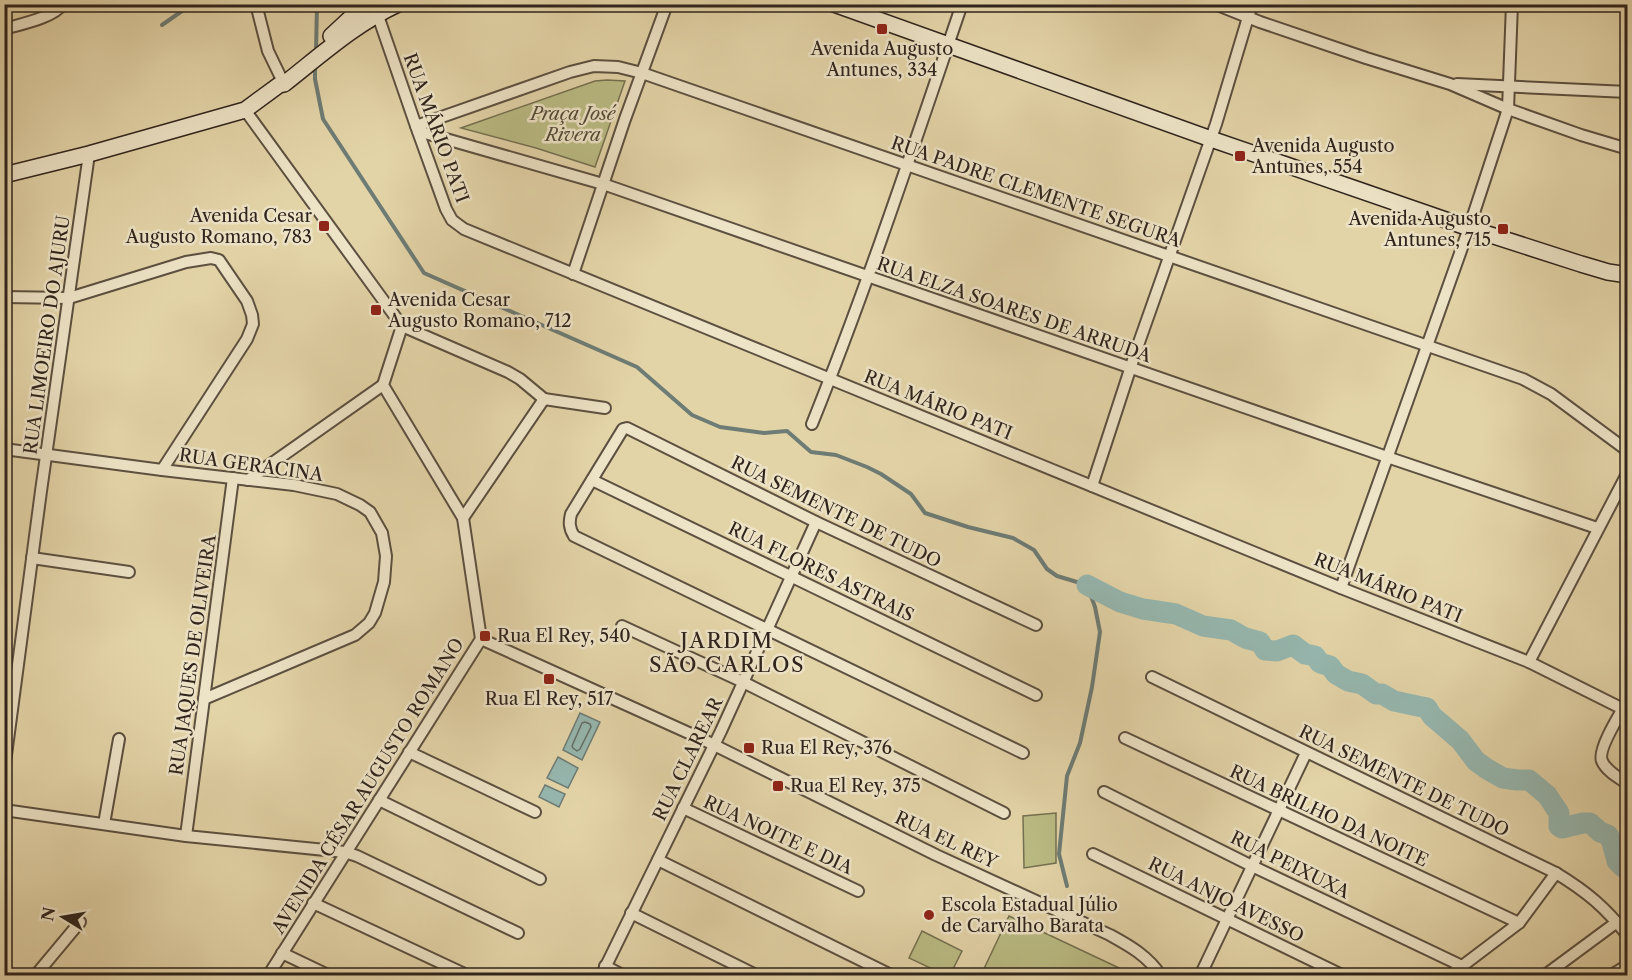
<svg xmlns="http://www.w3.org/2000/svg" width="1632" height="980" viewBox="0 0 1632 980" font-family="'Libre Caslon Text',serif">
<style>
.green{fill:#babb83;stroke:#747050;stroke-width:1.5}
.water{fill:#96b7af;stroke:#6d7c75;stroke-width:1.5}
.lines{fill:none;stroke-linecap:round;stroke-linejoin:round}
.shore{stroke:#626e66;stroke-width:1.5}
.stream{stroke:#6d7c75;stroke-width:4}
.river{stroke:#96b7af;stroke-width:21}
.street-casing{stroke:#5c5040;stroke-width:14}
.secondary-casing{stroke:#2f241d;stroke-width:18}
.street{stroke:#ede3c6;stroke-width:10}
.secondary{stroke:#ede3c6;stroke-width:15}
.poi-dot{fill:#8f2418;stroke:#ede3c6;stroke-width:2}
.labels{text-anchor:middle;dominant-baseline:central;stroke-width:5;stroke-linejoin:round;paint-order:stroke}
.poi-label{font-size:18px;fill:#2f241d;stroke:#ede3c6;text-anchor:start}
.park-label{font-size:18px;font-style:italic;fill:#524a36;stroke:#ede3c6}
.street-label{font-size:18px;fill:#2f241d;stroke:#ede3c6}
.quarter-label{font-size:21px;letter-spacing:1.5px;fill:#2f241d;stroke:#ede3c6}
</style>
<rect width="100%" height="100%" fill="#e3d4a8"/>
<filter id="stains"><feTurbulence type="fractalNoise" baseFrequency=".00333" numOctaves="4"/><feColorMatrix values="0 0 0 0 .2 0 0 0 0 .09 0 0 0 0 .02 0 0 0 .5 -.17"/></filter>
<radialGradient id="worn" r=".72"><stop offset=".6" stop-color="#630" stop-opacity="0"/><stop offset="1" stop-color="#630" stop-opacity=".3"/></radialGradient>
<g class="green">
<polygon points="607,80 625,81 595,167 536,148 461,128 595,81"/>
<polygon points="1056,813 1056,863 1024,868 1023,816"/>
<polygon points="1009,916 1134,975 981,975"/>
<polygon points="922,931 962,951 950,975 945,975 909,958"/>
</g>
<g class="water">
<polygon points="580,713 600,722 582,760 563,750"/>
<polygon points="558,757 578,768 568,788 547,778"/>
<polygon points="545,785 565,794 559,807 539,797"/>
</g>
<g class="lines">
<polygon class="shore" points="585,722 590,724 591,727 580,749 577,751 573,748 572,746 582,723"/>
<g class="stream">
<polyline points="162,25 192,4"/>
<polyline points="316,52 317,4"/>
<polyline points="315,65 315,79 323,119 424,273 637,367 692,415 720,427 764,433 787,431 811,452 836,455 867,467 881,474 911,494 925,513 968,527 1013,538 1034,550 1047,569 1057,576 1087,585 1095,607 1100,632 1092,687 1080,743 1067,776 1059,854 1067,886"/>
</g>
<polyline class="river" points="1087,585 1120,602 1143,609 1176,614 1203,626 1231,630 1245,638 1260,642 1265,650 1277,651 1293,645 1305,654 1315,656 1320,663 1330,666 1336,674 1348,681 1362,684 1376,694 1382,694 1394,701 1427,708 1432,716 1460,740 1476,761 1487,769 1503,778 1517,780 1529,780 1547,795 1559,813 1559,826 1562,828 1583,823 1590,823 1600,832 1608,835 1612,842 1617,861 1623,867"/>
<defs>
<g id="street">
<polyline points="256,4 268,51 284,84"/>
<polyline points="1215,4 1260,22 1366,58 1450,84 1508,109 1581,135 1628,149"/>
<polyline points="376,10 416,126 446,209 452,220 464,229 1341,588 1529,662 1623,709"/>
<path d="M4 29C21 24 53 18 63 4"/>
<polyline points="1457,84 1628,92"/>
<polyline points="245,110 402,326 383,385 463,518 481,639 268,976"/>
<polyline points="416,126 570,72 594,66 618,67 642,73 1523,379 1551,394 1628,451"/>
<polyline points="418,131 603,184 1387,457 1597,528"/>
<polyline points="573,274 625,119 667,4"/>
<polyline points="4,297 69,298 186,262 211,258 219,260 247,301 252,315 253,324 247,339 162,470"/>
<polyline points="402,326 508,372 520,379 544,399"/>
<polyline points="544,399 605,408"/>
<path d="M812 424C867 287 914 145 962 4"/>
<polyline points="4,449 162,470 294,485 337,494 360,505 370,512 382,533 386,556 384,582 375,613 369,623 355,635 204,699"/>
<polyline points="248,480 383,385"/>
<polyline points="592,480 1036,695"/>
<polyline points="1092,486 1136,351 1216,124 1252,4"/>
<polyline points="463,518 544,399"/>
<polyline points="32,558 129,572"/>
<polyline points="1341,588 1469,228 1508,109 1512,4"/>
<polyline points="622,626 743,682 1004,813"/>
<path d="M481 639 702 739 936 855 1110 935C1130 946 1148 956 1161 976"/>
<polyline points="1529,662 1628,472"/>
<path d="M1152 677 1556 873C1587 892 1605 907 1628 936"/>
<path d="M1628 700C1621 712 1597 750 1602 761 1606 771 1619 778 1628 784"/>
<polyline points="1125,738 1519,923"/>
<polyline points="409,752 535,812"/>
<path d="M1023 753 574 536C569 528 569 522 571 514L623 429 627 428 816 522 1036 625"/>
<polyline points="4,770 41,491 89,154"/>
<polyline points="1104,792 1252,866 1462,966"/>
<polyline points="379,800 540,879"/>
<polyline points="683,808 858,891"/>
<polyline points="4,810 186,836 345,852 357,856 518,933"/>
<polyline points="104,824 119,739"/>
<polyline points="186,836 233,478"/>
<polyline points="1093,854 1344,976"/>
<polyline points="658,860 893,976"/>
<polyline points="313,903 469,976"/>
<polyline points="631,913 758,976"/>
<polyline points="282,953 330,976"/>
<polyline points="605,966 624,976"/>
<polyline points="35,976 80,922"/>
<polyline points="601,976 721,731 816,522"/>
<polyline points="1200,976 1306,753"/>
<polyline points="1449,976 1519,923 1556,873"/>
<polyline points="1544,976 1617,922"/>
<polyline points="1610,976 1628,965"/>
</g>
<g id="secondary">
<polyline points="834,4 1211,139 1469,228 1581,264 1608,272 1628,275"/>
<polyline points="331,36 360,9 368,4"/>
<path d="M4 175 89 154 245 110 279 85 284 84C321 55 355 24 398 4"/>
</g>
</defs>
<use href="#street" class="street-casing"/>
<use href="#secondary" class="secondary-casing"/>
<use href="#street" class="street"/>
<use href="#secondary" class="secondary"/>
</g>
<g class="poi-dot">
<rect x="876" y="23" width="12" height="12" rx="3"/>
<rect x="1234" y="150" width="12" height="12" rx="3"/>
<rect x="318" y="220" width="12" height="12" rx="3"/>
<rect x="1497" y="223" width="12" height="12" rx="3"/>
<rect x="370" y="304" width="12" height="12" rx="3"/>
<rect x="479" y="630" width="12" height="12" rx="3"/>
<rect x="543" y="673" width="12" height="12" rx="3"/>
<rect x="743" y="742" width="12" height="12" rx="3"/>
<rect x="772" y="780" width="12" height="12" rx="3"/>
<circle cx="929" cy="915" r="6"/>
</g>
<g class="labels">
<g class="poi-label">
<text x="882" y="49" text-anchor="middle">Avenida Augusto<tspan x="882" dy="21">Antunes, 334</tspan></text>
<text x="1252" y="146">Avenida Augusto<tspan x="1252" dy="21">Antunes, 554</tspan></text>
<text x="312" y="216" text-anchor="end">Avenida Cesar<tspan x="312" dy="21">Augusto Romano, 783</tspan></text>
<text x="1491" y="219" text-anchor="end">Avenida Augusto<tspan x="1491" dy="21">Antunes, 715</tspan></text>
<text x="388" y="300">Avenida Cesar<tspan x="388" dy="21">Augusto Romano, 712</tspan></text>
<text x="497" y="636">Rua El Rey, 540</text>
<text x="549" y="699" text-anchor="middle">Rua El Rey, 517</text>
<text x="761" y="748">Rua El Rey, 376</text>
<text x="790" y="786">Rua El Rey, 375</text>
<text x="941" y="905">Escola Estadual Júlio<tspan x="941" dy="21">de Carvalho Barata</tspan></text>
</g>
<g class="park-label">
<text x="573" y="114">Praça José<tspan x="573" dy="21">Rivera</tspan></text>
</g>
<g class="street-label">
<text transform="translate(436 128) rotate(70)">RUA MÁRIO PATI</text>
<text transform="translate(1036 192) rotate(19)">RUA PADRE CLEMENTE SEGURA</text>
<text transform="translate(1014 310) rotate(19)">RUA ELZA SOARES DE ARRUDA</text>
<text transform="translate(47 335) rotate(-82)">RUA LIMOEIRO DO AJURU</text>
<text transform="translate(938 405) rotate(22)">RUA MÁRIO PATI</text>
<text transform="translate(251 465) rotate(8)">RUA GERACINA</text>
<text transform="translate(836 512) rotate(26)">RUA SEMENTE DE TUDO</text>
<text transform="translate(821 572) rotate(26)">RUA FLORES ASTRAIS</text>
<text transform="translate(1388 588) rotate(22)">RUA MÁRIO PATI</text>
<text transform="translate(193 655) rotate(-82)">RUA JAQUES DE OLIVEIRA</text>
<text transform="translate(688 759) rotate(-64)">RUA CLAREAR</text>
<text transform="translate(1404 781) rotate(26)">RUA SEMENTE DE TUDO</text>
<text transform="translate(368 786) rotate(-58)">AVENIDA CÉSAR AUGUSTO ROMANO</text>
<text transform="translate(1329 816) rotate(25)">RUA BRILHO DA NOITE</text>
<text transform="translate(778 835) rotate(25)">RUA NOITE E DIA</text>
<text transform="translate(946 840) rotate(25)">RUA EL REY</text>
<text transform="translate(1290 865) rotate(26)">RUA PEIXUXA</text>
<text transform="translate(1226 900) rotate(26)">RUA ANJO AVESSO</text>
</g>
<g class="quarter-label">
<text x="727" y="640">JARDIM<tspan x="727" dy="24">SÃO CARLOS</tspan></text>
</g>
</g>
<rect width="1632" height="980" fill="none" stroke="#e3d4a8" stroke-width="24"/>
<rect x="6" y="6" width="1620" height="968" fill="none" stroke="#2f241d" stroke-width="3"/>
<rect x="12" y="12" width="1608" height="956" fill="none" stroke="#2f241d" stroke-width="1.5"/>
<g transform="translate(63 917) rotate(281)" stroke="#ede3c6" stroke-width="4.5" paint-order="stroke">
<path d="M0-4.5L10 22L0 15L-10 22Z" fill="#2f241d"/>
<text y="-9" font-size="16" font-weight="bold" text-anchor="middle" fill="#2f241d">N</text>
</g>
<rect width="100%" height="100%" filter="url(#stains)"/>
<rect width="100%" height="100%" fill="url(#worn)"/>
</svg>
